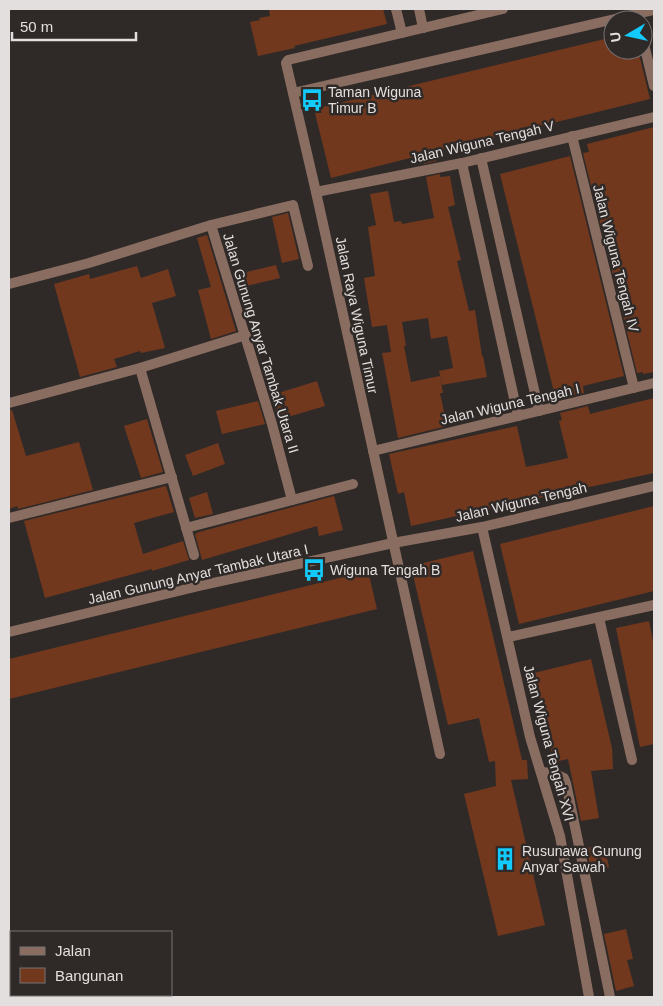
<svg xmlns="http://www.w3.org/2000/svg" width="663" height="1006" viewBox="0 0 663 1006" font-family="Arial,sans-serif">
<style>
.building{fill:#72381e}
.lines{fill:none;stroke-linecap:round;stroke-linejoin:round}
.street{stroke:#8a6d61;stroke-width:10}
.labels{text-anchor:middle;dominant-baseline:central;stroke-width:5;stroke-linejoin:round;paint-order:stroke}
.poi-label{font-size:14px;fill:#e3dfde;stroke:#2f2a28;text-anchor:start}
.street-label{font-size:14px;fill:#e3dfde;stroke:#2f2a28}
</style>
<rect width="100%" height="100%" fill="#2f2a28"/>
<g class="building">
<polygon points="269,9 383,9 387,24 294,46 295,48 258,56 250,22 260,20 259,18 270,16"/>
<polygon points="613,37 613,50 638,50 650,99 435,152 437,161 424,164 422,155 331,178 314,109"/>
<polygon points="654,127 654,372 643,374 643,372 637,373 583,153 589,152 587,144"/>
<polygon points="570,156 624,376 583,386 584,393 556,400 500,174"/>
<polygon points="440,174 440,177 450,176 455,205 448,207 461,260 457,261 469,311 475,310 482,356 483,356 487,377 442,385 439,371 453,368 447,336 431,339 428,318 402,322 406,346 404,346 411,382 440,376 443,393 440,393 447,426 398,438 382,353 391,352 387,325 372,327 364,278 375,276 368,227 376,225 370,194 388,191 394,222 401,221 402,224 434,218 426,177"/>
<polygon points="288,213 299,259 282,263 272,217"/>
<polygon points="207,235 236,331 211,339 198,290 211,287 197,238"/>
<polygon points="276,265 280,278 238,288 234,275"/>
<polygon points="137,266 141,278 168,269 176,296 152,303 165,348 141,353 140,351 114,359 117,367 80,377 54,284 89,274 90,279"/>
<polygon points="317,381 325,406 278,420 272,395"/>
<polygon points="654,398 654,473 411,526 404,492 398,494 389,454 517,426 526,467 546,463 568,458 559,421 562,420 560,413 588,406 590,414"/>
<polygon points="258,401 265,424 222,434 216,411"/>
<polygon points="9,410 12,410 26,456 79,442 93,490 18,509 17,506 9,509"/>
<polygon points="147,419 163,472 141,478 124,426"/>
<polygon points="218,443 225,464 193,476 185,455"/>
<polygon points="166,486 174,512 134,523 143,554 183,541 189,560 152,571 152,569 45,598 24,521"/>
<polygon points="207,492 213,514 195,518 189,498"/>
<polygon points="334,496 343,530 319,536 317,526 202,560 195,534 199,532"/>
<polygon points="654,506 654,591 519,624 500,544"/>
<polygon points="473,551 522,760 527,760 528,779 511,780 545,925 498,936 464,794 496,786 495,761 489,762 479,718 448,725 411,566"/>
<polygon points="368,571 377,609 9,699 9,659"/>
<polygon points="649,621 654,646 654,744 640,747 616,628"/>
<polygon points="591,659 612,748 613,769 591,771 599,818 581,821 568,759 554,762 534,673"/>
<polygon points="604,845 609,867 591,871 586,848"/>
<polygon points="626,929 633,959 627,960 634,986 616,991 604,934"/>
</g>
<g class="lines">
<g class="street">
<polyline points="396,9 402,33"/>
<polyline points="419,9 423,28"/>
<polyline points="643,40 654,86"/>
<polyline points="293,93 654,10"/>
<polyline points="572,136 634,388"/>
<polyline points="481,158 539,411"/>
<polyline points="462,163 518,416"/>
<polyline points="316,192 462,163 654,117"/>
<polyline points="211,225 293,205 308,266"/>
<polyline points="9,284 89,263 211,225 272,424 292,500"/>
<polyline points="140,368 194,555"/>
<polyline points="9,403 140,368 246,335"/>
<polyline points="373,451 654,383"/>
<polyline points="9,518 172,477"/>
<polyline points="482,527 530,737 560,836 589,997"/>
<polyline points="186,528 353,484"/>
<polyline points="599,618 632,760"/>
<polyline points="9,632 199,586 393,543 482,527 654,486"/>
<polyline points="508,637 654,605"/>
<polyline points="440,754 316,192 286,63 288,60 503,9"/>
<polyline points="541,772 553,773 564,778 566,783 610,997"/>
</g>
</g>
<defs>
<symbol id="bus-bare" viewBox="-9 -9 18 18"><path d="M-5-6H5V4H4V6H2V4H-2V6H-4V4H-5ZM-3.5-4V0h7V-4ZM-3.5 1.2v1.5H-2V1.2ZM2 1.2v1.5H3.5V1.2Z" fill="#12cafb" stroke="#2f2a28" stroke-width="2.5" paint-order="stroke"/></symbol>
<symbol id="building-bare" viewBox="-9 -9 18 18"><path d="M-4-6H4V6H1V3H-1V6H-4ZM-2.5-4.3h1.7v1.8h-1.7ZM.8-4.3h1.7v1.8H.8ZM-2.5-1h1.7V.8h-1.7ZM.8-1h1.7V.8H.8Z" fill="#12cafb" stroke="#2f2a28" stroke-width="2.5" paint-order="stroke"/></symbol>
</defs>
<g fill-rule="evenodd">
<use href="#bus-bare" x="296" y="84" width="32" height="32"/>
<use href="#bus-bare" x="298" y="554" width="32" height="32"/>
<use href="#building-bare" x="489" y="843" width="32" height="32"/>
</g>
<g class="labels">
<g class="poi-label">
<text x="328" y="92">Taman Wiguna<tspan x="328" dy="16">Timur B</tspan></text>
<text x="330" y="570">Wiguna Tengah B</text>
<text x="522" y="851">Rusunawa Gunung<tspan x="522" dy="16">Anyar Sawah</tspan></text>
</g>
<g class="street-label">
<text transform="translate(482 142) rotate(-13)">Jalan Wiguna Tengah V</text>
<text transform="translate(616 258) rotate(76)">Jalan Wiguna Tengah IV</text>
<text transform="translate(357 315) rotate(78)">Jalan Raya Wiguna Timur</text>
<text transform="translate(261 343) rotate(73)">Jalan Gunung Anyar Tambak Utara II</text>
<text transform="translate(510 404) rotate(-13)">Jalan Wiguna Tengah I</text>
<text transform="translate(521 502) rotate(-13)">Jalan Wiguna Tengah</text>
<text transform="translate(198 574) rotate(-13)">Jalan Gunung Anyar Tambak Utara I</text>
<text transform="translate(549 743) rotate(75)">Jalan Wiguna Tengah XVI</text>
</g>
</g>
<rect width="663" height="1006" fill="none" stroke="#e3dfde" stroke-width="20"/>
<rect x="10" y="931" width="162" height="65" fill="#2f2a28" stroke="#777271"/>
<rect x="20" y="947" width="25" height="8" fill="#8a6d61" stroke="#777271"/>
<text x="55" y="956" font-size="15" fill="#e3dfde">Jalan</text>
<rect x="20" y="968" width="25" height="15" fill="#72381e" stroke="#777271"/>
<text x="55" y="981" font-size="15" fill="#e3dfde">Bangunan</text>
<g transform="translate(628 35) rotate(261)"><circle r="24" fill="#2f2a28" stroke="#777271"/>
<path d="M0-4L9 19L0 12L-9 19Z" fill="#12cafb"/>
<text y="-8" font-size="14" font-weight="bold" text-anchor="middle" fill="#e3dfde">U</text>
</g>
<path d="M12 32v8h124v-8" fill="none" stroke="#e3dfde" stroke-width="2.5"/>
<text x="20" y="32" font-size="15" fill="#e3dfde" stroke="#2f2a28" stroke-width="4" paint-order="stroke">50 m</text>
</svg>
